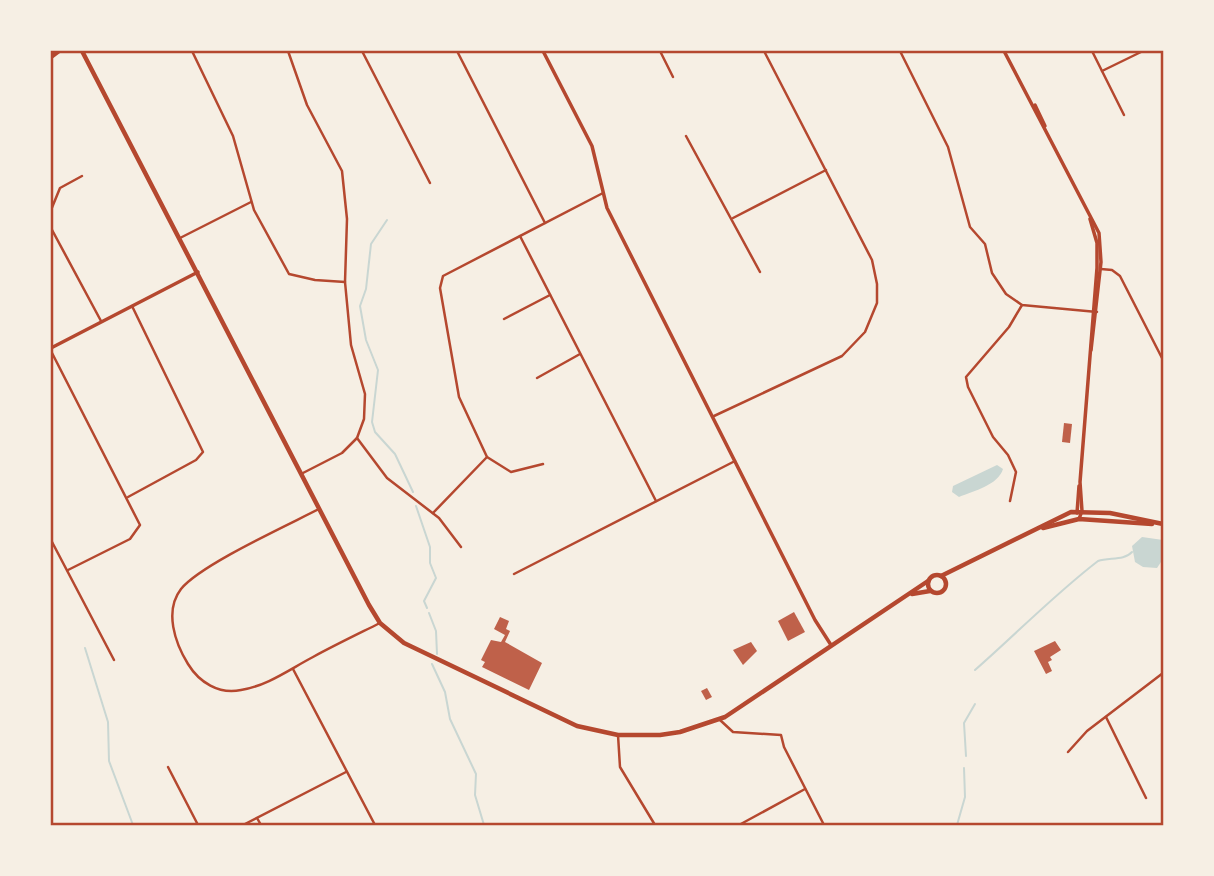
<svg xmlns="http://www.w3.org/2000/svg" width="1214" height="876" viewBox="0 0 1214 876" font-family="Roboto,sans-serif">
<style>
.water{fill:#c9d6d2}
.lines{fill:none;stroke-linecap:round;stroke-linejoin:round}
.stream{stroke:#c9d6d2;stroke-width:2}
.building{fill:#bf614a}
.minor{stroke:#b5482f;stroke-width:2.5}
.tertiary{stroke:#b5482f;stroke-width:3.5}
.secondary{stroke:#b5482f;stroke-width:4.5}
.primary{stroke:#b5482f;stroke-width:4.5}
.neatline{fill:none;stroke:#b5482f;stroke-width:2.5}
</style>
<rect width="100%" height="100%" fill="#f6efe4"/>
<g class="water">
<path d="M997 465 1003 469C998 485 974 491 959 497L952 492 953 486Z"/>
<polygon points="1142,537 1163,540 1163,559 1157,568 1143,567 1135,562 1132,546"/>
</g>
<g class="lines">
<g class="stream">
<polyline points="387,220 371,244 366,289 360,306 366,340 378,370 372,422 375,432 395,454 413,492"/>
<polyline points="416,506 430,547 430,563 436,578 424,601 427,608"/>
<polyline points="429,613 436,631 437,654"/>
<polyline points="85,648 108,722 109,761 133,825"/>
<polyline points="432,664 445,692 450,719 476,774 475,795 484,825"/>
<path d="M975 670C1016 634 1055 594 1098 561 1109 557 1124 561 1132 552"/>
<polyline points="966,756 964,723 975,704"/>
<polyline points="957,825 965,797 964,768"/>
</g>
</g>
<g class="building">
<polygon points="1064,423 1072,424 1070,443 1062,442"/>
<polygon points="794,612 805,632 788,641 778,621"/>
<polygon points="500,617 509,621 506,629 510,631 505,642 542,663 529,690 482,667 485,662 481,660 491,640 501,642 505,635 494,629"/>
<polygon points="1055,641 1061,650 1050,657 1052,660 1048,662 1052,671 1046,674 1034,651"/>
<polygon points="751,642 757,651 743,665 733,650"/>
<polygon points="707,688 712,697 706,700 701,691"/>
</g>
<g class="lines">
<g class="minor">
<polyline points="192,51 233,136 254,210 289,274 315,280 345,282"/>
<polyline points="288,51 307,105 342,171 347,219 345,282 351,345 365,394 364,419 357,438 342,453 301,474"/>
<polyline points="362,51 430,183"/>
<polyline points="457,51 545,223"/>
<polyline points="660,51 673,77"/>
<polyline points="900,51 948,147 970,227 985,244 992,273 1006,294 1022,305 1097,312"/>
<polyline points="1092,51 1124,115"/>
<polyline points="1102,71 1143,51"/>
<polyline points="686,136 760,272"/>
<polyline points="51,210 60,188 82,176"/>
<polyline points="733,218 826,170"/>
<polyline points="51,228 101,321"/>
<polyline points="520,236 656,501"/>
<polyline points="180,238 251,202"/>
<polyline points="1101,269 1112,270 1120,276 1163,360"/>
<polyline points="504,319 550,295"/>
<polyline points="51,351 140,525 130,539 68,570"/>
<polyline points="537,378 580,354"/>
<polyline points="714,416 842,356 865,332 877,303 877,284 872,260 764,51"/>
<polyline points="357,438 387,478 439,518 461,547"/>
<polyline points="487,457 511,472 543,464"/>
<polyline points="128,497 196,460 203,452 132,306"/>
<polyline points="1010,501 1016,472 1008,455 993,437 968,387 966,377 1009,327 1022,305"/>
<path d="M319 509C288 525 200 565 181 589 164 611 175 643 188 664 199 682 219 695 241 690 267 686 290 669 313 657 335 645 358 634 380 623"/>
<polyline points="433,513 487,457 459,397 440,288 443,276 603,193"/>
<polyline points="51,540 114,660"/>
<polyline points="514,574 735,461"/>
<polyline points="293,669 375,825"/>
<polyline points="1106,717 1146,798"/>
<polyline points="720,720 733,732 781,735 784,747 824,825"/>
<polyline points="618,735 620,767 655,825"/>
<polyline points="1068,752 1087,731 1163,673"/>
<polyline points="168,767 198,825"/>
<polyline points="257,818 261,825"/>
<polyline points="243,825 346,772"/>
<polyline points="739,825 805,789"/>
</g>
<g class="tertiary">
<polyline points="543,51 592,146 607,208 815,620 831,645"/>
<polyline points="1004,51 1099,233 1101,262 1091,350"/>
<polyline points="1035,105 1045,126"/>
<polyline points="51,348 198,272"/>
<polyline points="1077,513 1079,486"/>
<polyline points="1079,519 1082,511 1080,482 1097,268 1097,243 1090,219"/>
</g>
<g class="secondary">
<polyline points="82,51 369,605 380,623 404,643 577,726 618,735 660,735 680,732 725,717 928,581"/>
<polyline points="1043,528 1079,519 1152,524"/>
<circle cx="937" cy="584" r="9"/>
<polyline points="941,576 1071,512 1110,513 1163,524"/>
<polyline points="912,594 930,591"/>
</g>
<polyline class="primary" points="51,57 59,51"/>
</g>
<rect width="1214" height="876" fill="none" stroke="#f6efe4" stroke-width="105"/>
<rect x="52" y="52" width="1110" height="772" class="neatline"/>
</svg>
